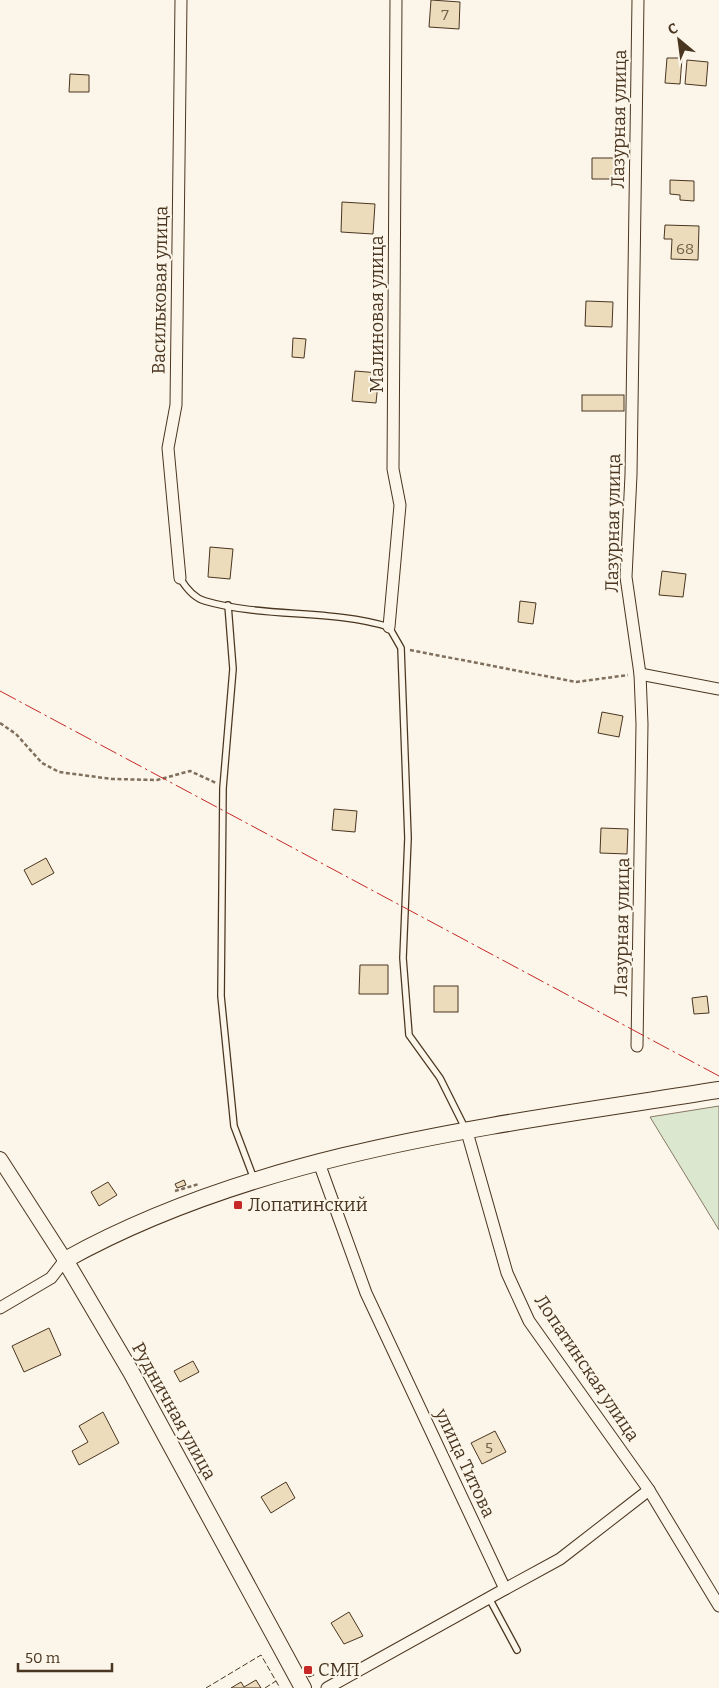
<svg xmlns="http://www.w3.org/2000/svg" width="719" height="1688" viewBox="0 0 719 1688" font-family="Bitter,serif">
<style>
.green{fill:#dce7d0;stroke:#887966}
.building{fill:#ecdcbc;stroke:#4a3520}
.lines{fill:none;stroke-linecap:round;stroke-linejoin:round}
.service-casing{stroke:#4a3520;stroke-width:8}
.minor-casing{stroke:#4a3520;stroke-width:13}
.tertiary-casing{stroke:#4a3520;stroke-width:16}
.secondary-casing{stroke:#4a3520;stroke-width:18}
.path{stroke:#7f6f5c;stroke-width:2.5;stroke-dasharray:4 2.5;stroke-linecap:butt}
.service{stroke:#fbf6e9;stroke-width:5.5}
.minor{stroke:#fbf6e9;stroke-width:11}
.tertiary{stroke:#fbf6e9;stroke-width:14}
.secondary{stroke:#fbf6e9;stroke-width:16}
.fence{stroke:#4a3520;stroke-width:1;stroke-dasharray:6 2.5;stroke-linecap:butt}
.power{stroke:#c62828;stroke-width:1;stroke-dasharray:18 4 2.5 4;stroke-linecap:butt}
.poi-dot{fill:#c62828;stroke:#fbf6e9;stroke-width:2}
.labels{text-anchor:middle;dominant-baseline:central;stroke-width:4;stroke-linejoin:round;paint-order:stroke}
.number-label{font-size:15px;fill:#725f47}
.street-label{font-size:18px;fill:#4a3520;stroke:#fbf6e9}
.poi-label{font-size:18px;fill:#4a3520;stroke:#fbf6e9;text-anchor:start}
</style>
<rect width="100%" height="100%" fill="#fbf6e9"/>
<polygon class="green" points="719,1106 719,1230 650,1117"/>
<g class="building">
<polygon points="431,0 460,2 459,29 429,27"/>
<polygon points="667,58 682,58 680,84 665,83"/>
<polygon points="687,60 708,62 706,86 685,84"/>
<polygon points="70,74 89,75 89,92 69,92"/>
<polygon points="592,158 619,158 618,179 592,179"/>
<polygon points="670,180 694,181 694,201 680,200 680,195 670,194"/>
<polygon points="342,202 375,204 373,234 341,232"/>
<polygon points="665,225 699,226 698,260 671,259 672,239 664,239"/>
<polygon points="586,301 613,302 612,327 585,326"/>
<polygon points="293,338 306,339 304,358 292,357"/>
<polygon points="355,371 379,373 376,403 352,401"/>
<rect x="582" y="395" width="42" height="16"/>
<polygon points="210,547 233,549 230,579 208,577"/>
<polygon points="662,571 686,574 683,597 659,595"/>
<polygon points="520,601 536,603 533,624 518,622"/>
<polygon points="602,712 623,716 619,737 598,733"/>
<polygon points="334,809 357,811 355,832 332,830"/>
<polygon points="601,828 628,829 627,854 600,853"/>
<polygon points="46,858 54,873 32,885 24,870"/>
<polygon points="360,965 388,965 388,994 359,994"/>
<rect x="434" y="986" width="24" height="26"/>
<polygon points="707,996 709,1013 694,1014 692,998"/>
<polygon points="184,1180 186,1185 177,1188 175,1184"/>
<polygon points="108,1182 117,1195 99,1206 91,1192"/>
<polygon points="242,1202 243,1206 234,1209 233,1205"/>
<polygon points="49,1328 61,1355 24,1372 12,1346"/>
<polygon points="193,1361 199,1372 180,1382 174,1371"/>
<polygon points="103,1412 119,1443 79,1465 72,1451 88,1442 79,1426"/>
<polygon points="495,1431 506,1452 482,1464 471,1443"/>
<polygon points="286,1482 295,1498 271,1513 261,1497"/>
<polygon points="349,1612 363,1636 344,1644 331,1623"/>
<polygon points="309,1667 314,1675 309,1677 305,1670"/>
<polygon points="256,1680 261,1688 231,1688 241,1682 244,1687"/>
</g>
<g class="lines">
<defs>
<g id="service">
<path d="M180 578C186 588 194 598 205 601 263 618 331 609 389 627L401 648 408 838 403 958 409 1035 440 1078 466 1130"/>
<polyline points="228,605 233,669 223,788 221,996 234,1126 254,1179"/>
<polyline points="489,1598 517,1650"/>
</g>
<g id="minor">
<polyline points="180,578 168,448 176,405 181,0"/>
<polyline points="389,627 400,505 393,469 396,0"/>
<polyline points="640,674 719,689"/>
<polyline points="637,1046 642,724 640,674 626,577 631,475 638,0"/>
<polyline points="467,1132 507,1273 529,1321 649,1490 719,1606"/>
<polyline points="319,1163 366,1293 505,1589 327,1688"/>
<polyline points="0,1308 51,1278 65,1260"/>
<polyline points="505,1589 560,1559 649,1490"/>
</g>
<polyline id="tertiary" points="0,1159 65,1260"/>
<path id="secondary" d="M303 1688 131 1372 65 1260C263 1150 499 1125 719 1090"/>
</defs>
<use href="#service" class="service-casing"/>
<use href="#minor" class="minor-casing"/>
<use href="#tertiary" class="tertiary-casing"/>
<use href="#secondary" class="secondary-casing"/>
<g class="path">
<polyline points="410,650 576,682 628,675"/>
<polyline points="0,723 16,734 42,763 59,772 112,779 157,780 190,771 216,783"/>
<polyline points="175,1191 199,1184"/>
</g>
<use href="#service" class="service"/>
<use href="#minor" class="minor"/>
<use href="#tertiary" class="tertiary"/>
<use href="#secondary" class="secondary"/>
<g class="fence">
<polyline points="206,1688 261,1655 280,1688"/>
<polyline points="265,1688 276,1681"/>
</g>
<polyline class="power" points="0,691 719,1076"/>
</g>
<g class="poi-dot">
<rect x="233" y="1200" width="10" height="10" rx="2.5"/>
<rect x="303" y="1665" width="10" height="10" rx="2.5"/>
</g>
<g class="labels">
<g class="number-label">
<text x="445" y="15">7</text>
<text x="685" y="249">68</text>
<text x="489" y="1448">5</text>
</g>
<g class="street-label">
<text transform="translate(619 119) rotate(-89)">Лазурная улица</text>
<text transform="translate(160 290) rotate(-89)">Васильковая улица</text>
<text transform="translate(377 314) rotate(-90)">Малиновая улица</text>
<text transform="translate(613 523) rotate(-89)">Лазурная улица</text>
<text transform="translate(622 927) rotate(-89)">Лазурная улица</text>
<text transform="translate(587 1368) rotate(56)">Лопатинская улица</text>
<text transform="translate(174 1411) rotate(61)">Рудничная улица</text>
<text transform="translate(465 1463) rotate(65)">улица Титова</text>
</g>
<g class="poi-label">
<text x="248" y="1205">Лопатинский</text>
<text x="318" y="1670">СМП</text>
</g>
</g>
<g transform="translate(679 40) rotate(331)" stroke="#fbf6e9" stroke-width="4" paint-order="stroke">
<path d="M0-4L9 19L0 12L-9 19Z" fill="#4a3520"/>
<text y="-8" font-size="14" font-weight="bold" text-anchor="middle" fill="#4a3520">С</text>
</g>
<path d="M18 1663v8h94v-8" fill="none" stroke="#4a3520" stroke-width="2.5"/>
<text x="25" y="1663" font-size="15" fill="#4a3520" stroke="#fbf6e9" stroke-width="4" paint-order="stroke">50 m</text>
</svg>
